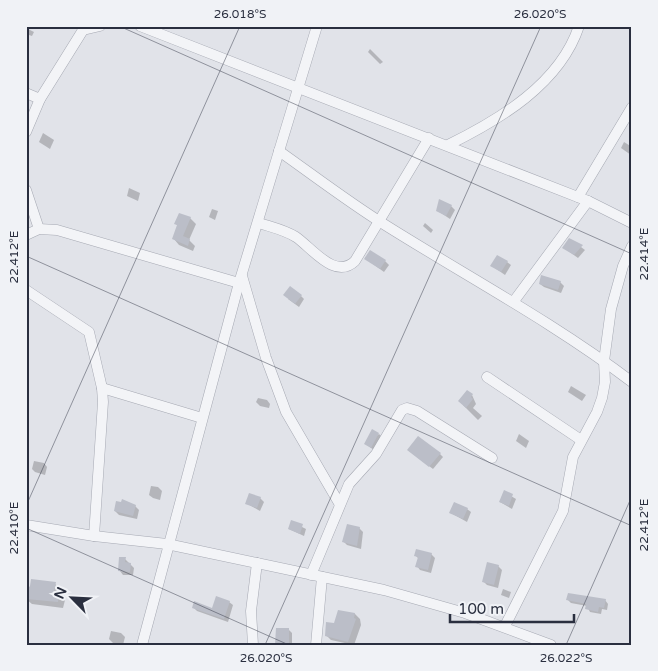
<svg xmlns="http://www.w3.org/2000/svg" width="658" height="671" viewBox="0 0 658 671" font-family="'Varela Round',sans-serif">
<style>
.shadow{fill:#0003}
.building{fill:#bbbec8}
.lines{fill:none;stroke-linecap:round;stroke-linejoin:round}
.minor-casing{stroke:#a6a9b3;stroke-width:11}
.minor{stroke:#f3f4f7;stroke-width:10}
.ticks{fill:none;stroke:#2a2f3f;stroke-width:1;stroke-opacity:0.45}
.neatline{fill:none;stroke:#2a2f3f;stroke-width:2}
.ticks-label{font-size:12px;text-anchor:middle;fill:#2a2f3f}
</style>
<rect width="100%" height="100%" fill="#e1e3e9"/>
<g class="shadow">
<polygon points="26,28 34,32 32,36 26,34"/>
<polygon points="370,49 383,62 380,64 368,52"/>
<polygon points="43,133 54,140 50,149 39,142"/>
<polygon points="624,142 632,147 631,155 621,148"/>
<polygon points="129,188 140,193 138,201 127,196"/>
<polygon points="451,206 455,210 450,219 438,211"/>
<polygon points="212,209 218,211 215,220 209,217"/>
<polygon points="190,218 196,224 189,240 195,246 193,251 179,245 174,239 178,226 176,224"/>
<polygon points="425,223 433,230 431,233 423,226"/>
<polygon points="570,239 585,250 578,258 564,248"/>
<polygon points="366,259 385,261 389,265 384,272"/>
<polygon points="507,262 511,265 505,275 492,266"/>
<polygon points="560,282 564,286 561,293 544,287 540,284"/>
<polygon points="301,296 304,299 299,307 288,299"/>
<polygon points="571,386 586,395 582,401 568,392"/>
<polygon points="472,395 476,404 473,408 482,416 478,420 463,405"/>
<polygon points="258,398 267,400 270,404 269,408 260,406 256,402"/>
<polygon points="379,434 382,437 375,451 366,444"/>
<polygon points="519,434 529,441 526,448 516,441"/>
<polygon points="412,453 440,454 443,457 433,469"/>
<polygon points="34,461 44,463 47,467 45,475 35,472 32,469"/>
<polygon points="151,486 158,487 162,491 160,500 153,498 149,495"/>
<polygon points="504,492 516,499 512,509 500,502"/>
<polygon points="260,498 264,502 260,511 246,503"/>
<polygon points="135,506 139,510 137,519 119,515 115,511"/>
<polygon points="467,509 471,512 467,522 451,513"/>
<polygon points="292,522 306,529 304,536 289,529"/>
<polygon points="359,528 363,532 361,549 347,545 344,542"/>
<polygon points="431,554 435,558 431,573 420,570 417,566 419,559 416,556"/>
<polygon points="125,559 134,568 133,575 123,575 120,571"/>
<polygon points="498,566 502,570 498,588 487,585 484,582"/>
<polygon points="55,584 61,589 60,595 65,600 63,608 32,604 26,599"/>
<polygon points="503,589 511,592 509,598 501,595"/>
<polygon points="568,600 605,600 608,604 607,610 602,609 601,614 590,612 587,606 571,603"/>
<polygon points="229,602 233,605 228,622 197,611 193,607 212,609"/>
<polygon points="339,612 355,614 360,619 361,625 354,645 331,640 326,635 335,624"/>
<polygon points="289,630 292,633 292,645 277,645"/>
<polygon points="111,631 121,633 125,637 123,645 113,643 109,639"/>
</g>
<g class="building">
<polygon points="439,199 452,205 446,216 436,211"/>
<polygon points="179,213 191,217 183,236 190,239 188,246 172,239 177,225 174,224"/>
<polygon points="569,238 583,245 574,255 562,248"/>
<polygon points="370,250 386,260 380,269 364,259"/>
<polygon points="497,255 508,261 501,272 490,266"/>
<polygon points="541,275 561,281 558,290 539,284"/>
<polygon points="290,286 302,295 295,304 283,295"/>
<polygon points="467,390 473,394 471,397 473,399 466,408 458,401"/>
<polygon points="372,429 379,433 371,448 364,444"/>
<polygon points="418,436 441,453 429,467 407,450"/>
<polygon points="504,490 513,494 509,506 499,502"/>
<polygon points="249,493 261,497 257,508 245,504"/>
<polygon points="122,499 136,505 133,516 114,511 116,501 121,502"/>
<polygon points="454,502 468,508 463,519 449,513"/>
<polygon points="291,520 303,524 300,534 288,529"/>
<polygon points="347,524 360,527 357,546 342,542"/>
<polygon points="416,549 432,553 428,570 415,567 418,557 414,556"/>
<polygon points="119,557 126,557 125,562 131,563 130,572 118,571"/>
<polygon points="487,562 499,565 494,585 482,582"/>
<polygon points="31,579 56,582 54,592 59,593 58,602 26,599 26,591 30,586"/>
<polygon points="568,593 606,599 604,608 599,607 598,612 585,609 586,604 566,600"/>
<polygon points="216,596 230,601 224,619 192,608 194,601 212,608"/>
<polygon points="338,610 355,613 354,618 356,619 348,642 325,636 326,622 334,623"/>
<polygon points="276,628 289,628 289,645 275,645"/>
</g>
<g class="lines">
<defs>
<g id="minor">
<polyline points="140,26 588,201 632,223"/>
<polyline points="26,93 40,99"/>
<polyline points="26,132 40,99 83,30 100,26"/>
<path d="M448 145C499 120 560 84 579 26"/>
<path d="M279 151C313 175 347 201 382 223 466 276 553 322 632 382"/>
<polyline points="26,190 39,229"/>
<polyline points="578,197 632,107"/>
<path d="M259 223C271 227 285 230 296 237 313 249 335 280 355 261L429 138"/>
<polyline points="26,235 39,229 57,230 239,283"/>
<polyline points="242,276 266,358 286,412 339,503"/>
<polyline points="26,290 89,332 102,388 103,402 94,536"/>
<polyline points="514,301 588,201"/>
<polyline points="487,377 581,440"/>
<polyline points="102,388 202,418"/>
<polyline points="26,525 94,536 167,544 384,590 465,613 551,645"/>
<polyline points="311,575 349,484 376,454 402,410 407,408 417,411 492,458"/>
<polyline points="505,626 563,511 573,457 597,412 602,398 605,382 604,361 611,309 623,266 632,246"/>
<polyline points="142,645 239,283 317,26"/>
<polyline points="253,645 251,611 257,563"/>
<polyline points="316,645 322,577"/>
</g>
</defs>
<use href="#minor" class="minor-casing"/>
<use href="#minor" class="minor"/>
</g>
<path class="ticks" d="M119 26 632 254M26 256 632 526M26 506 240 26M26 528 289 645M265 645 541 26M566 645 632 496"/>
<rect width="658" height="671" fill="none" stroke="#f0f2f6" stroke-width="55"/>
<g transform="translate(72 598) rotate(294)" stroke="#f0f2f6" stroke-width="4" paint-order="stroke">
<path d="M0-4L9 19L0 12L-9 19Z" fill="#2a2f3f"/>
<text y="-8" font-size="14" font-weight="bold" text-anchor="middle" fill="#2a2f3f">N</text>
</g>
<path d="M450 614v8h124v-8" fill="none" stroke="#2a2f3f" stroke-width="2.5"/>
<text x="458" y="614" font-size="15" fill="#2a2f3f" stroke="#f0f2f6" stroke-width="4" paint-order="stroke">100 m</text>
<rect x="28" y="28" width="602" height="616" class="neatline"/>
<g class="ticks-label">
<text x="240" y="18">26.018°S</text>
<text x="540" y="18">26.020°S</text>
<text transform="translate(644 254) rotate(-90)" y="4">22.414°E</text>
<text transform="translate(14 257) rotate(-90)" y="4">22.412°E</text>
<text transform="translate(644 525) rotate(-90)" y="4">22.412°E</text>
<text transform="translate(14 528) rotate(-90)" y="4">22.410°E</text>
<text x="266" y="662">26.020°S</text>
<text x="566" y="662">26.022°S</text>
</g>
</svg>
